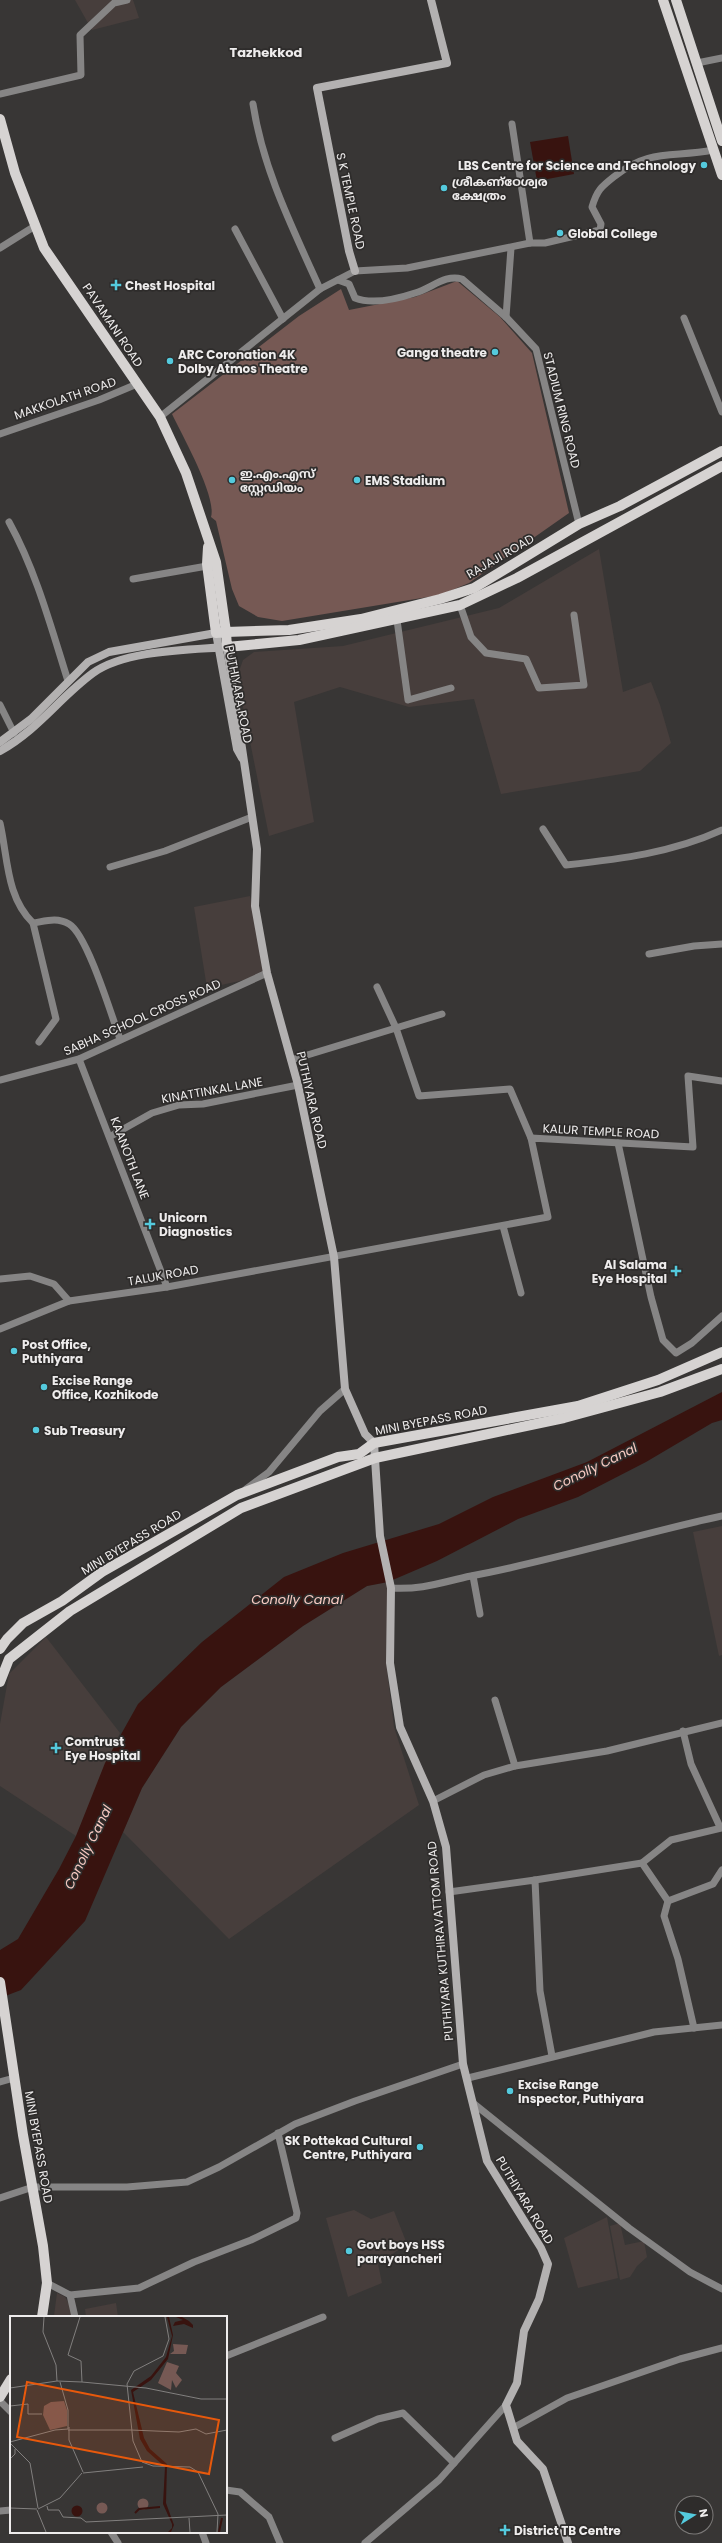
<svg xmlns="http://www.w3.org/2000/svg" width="722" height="2543" viewBox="0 0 722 2543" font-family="Poppins,'Noto Sans Malayalam',sans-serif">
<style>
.built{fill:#473e3c}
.green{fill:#765954}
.water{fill:#38130f}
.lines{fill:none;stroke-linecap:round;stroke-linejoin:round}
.street{stroke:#868585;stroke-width:7}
.secondary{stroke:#b3b1b1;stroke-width:8}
.primary{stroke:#d6d3d2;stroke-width:10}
.poi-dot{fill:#54cadd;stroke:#2e2c2b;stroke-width:1.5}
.labels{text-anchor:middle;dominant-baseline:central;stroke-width:3.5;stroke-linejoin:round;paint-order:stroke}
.poi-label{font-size:12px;font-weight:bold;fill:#eeecec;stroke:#2e2c2b;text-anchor:start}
.street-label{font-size:12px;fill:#eeecec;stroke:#2e2c2b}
.neighbourhood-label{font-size:13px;font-weight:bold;fill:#eeecec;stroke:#2e2c2b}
.water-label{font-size:13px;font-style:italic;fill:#f9cbc3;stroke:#2e2c2b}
.inset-river{fill:none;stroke:#38130f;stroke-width:2}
.inset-road{fill:none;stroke:#817f7e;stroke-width:1}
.view{fill:#e8590c;fill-opacity:0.15;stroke:#e8590c;stroke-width:2}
.inset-edge{fill:none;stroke:#eeecec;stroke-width:2}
</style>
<rect width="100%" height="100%" fill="#383635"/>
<g class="built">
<polygon points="75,0 133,0 139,18 92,30"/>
<polygon points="599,549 623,692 651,682 660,705 671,743 640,771 501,794 474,699 409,707 340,687 294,702 314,822 269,836 237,677 243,660 254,652 343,646 499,608"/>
<polygon points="250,896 267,975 207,988 194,907"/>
<polygon points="722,1526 722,1655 719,1656 693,1532"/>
<polygon points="388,1582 386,1662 394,1727 419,1805 229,1939 123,1832 142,1788 181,1727 221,1687 303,1626 367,1586"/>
<polygon points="46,1637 120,1733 76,1836 0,1786 0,1724 9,1674"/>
<polygon points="354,2210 371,2219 394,2211 407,2244 378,2264 382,2283 348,2297 326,2218"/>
<polygon points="607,2217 618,2278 578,2288 564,2238"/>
<polygon points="620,2223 625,2245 644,2241 647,2257 637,2266 630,2277 620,2280 610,2226"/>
<polygon points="57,2293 65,2297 69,2304 72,2317 54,2316"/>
<polygon points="116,2303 118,2317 86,2317 85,2309"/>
</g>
<path class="green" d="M457 281 500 317 532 353 569 513 469 583 440 595 282 621 258 617 239 606 232 589 216 521 211 517C217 497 182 435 172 414L299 316 341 289 349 310 415 297Z"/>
<g class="water">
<polygon points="568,136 574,174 537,181 530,142"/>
<polygon points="722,1392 722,1420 712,1423 646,1462 578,1497 518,1519 437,1561 388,1582 367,1586 303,1626 221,1687 181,1727 142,1788 85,1921 21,1990 0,1998 0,1950 18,1939 59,1869 76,1836 105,1763 138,1704 202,1642 284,1577 343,1553 439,1524 493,1497 587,1462"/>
</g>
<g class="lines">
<g class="street">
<polyline points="697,63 722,58"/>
<polyline points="0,94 81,75 80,35 114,3 127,0"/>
<path d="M253 104C263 170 293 229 320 289"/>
<polyline points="235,229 283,319"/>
<path d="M530 243H545L600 230 601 224 592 207C597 190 601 187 615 176 650 148 673 158 713 150"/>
<polyline points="0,248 35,226"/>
<path d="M338 280 349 284 355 298C373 305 397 299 415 293 432 288 445 274 462 279L506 317 536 349 579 524"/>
<polyline points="506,317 511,248"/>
<polyline points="684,318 722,412"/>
<polyline points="160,417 320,289 355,271 407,268 530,243 512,124"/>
<polyline points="0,434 99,400 137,384"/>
<path d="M9 522C36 571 51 627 68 681"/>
<polyline points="133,579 207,566"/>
<polyline points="460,605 471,637 486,653 526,659 539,688 584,685 574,615"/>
<polyline points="397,620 408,700 451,688"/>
<polyline points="0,705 14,733"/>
<path d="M0 823C8 858 6 897 33 923 46 921 57 917 69 924 87 934 112 1017 120 1039"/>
<path d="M543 829 566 865C620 859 672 853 722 830"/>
<polyline points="110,867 165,851 252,817"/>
<polyline points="33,923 56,1019 39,1042"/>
<polyline points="649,954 694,946 722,944"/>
<polyline points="377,987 396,1028 419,1096 510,1089 531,1138"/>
<polyline points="79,1059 167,1287"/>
<polyline points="291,1060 442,1014"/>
<polyline points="0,1080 79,1059 267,973"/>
<polyline points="111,1136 152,1113 179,1105 203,1104 298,1085"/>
<polyline points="618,1143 651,1297 663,1340 676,1353 692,1343 722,1316"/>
<polyline points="503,1226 521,1293"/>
<polyline points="0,1279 30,1276 54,1284 69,1301"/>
<polyline points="0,1329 69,1301 167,1287 548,1217 531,1138 693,1147 688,1076 722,1081"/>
<polyline points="246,1489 269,1472 320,1411 345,1389"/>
<polyline points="473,1576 480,1614"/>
<path d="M391 1588C423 1590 442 1582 471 1576 556 1560 638 1534 722 1516"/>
<polyline points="683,1731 691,1764 720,1827"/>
<polyline points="515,1766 607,1751 722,1723"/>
<polyline points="433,1801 484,1775 515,1766 495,1700"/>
<polyline points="642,1863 668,1901"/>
<polyline points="535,1880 642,1863 671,1840 722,1828"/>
<polyline points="449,1892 535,1880 540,1991 552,2056"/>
<polyline points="668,1901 664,1916 678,1959 694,2028"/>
<polyline points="668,1901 713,1884 722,1870"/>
<polyline points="468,2078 654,2032 722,2025"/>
<polyline points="0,2082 14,2078"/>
<polyline points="473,2103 629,2228 690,2272 722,2289"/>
<polyline points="0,2198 33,2187 127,2187 187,2182 219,2167 295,2124 355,2101 463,2064"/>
<polyline points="47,2283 70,2295 139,2288 194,2262 251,2240 296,2218 297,2213 278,2133"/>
<polyline points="70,2295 75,2317"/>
<polyline points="226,2356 323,2317"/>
<polyline points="0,2401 11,2412"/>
<polyline points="513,2428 567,2398 680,2359 722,2348"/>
<polyline points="335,2438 378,2419 403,2413 454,2463"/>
<polyline points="226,2490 240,2492 269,2517 280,2543"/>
<polyline points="0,2511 11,2510"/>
<polyline points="111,2532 118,2543"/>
<polyline points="202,2532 206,2543"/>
<polyline points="365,2543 439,2480 506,2405"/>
</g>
<g class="secondary">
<polyline points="355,271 349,251 317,88 447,63 431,0"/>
<polyline points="0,742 31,719 88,662 109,652 216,633 237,749 242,758"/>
<path d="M0 751C39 729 59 698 93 673 125 650 188 650 227 647L257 849 255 906 267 973 298 1085 334 1257 345 1389 365 1434 374 1443 380 1536 391 1588 390 1663 400 1727 433 1801 446 1847 463 2064 487 2161 541 2248 548 2264 539 2299 524 2331 517 2383 506 2405 517 2441 543 2469 568 2543"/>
</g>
<g class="primary">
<polyline points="663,0 722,175"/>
<polyline points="676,0 722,141"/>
<polyline points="0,119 15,173 44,248 160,417 186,473 216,562 226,632 289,630 361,619 440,599 474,588 579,524 620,506 722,451"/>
<polyline points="208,547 207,564 216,633 226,632 227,647 299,640 460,605 517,578 722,466"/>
<polyline points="0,1649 7,1639 23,1623 62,1601 102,1572 237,1495 338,1457 359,1454 374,1443 578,1406 658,1380 722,1352"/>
<polyline points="0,1682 9,1659 70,1611 241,1508 375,1458 564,1418 660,1392 722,1369"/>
<polyline points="0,1982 23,2135 43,2246 47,2283 42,2317"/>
<polyline points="0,2397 11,2379"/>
</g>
</g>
<g class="poi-dot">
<circle cx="704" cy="165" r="4"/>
<circle cx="444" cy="188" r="4"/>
<circle cx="560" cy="233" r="4"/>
<path d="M114 279h4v4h4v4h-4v4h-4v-4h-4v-4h4z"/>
<circle cx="495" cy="352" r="4"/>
<circle cx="170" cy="361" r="4"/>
<circle cx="232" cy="480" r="4"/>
<circle cx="357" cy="480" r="4"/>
<path d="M148 1218h4v4h4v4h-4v4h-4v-4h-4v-4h4z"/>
<path d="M674 1265h4v4h4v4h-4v4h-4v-4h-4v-4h4z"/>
<circle cx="14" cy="1351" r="4"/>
<circle cx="44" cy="1387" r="4"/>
<circle cx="36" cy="1430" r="4"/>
<path d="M54 1742h4v4h4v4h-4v4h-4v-4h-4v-4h4z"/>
<circle cx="510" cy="2091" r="4"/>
<circle cx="420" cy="2147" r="4"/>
<circle cx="349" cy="2251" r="4"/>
<path d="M503 2524h4v4h4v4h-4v4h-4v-4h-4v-4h4z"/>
</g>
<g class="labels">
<g class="poi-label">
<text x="696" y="165" text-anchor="end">LBS Centre for Science and Technology</text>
<text x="452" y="181">ശ്രീകണ്ഠേശ്വര<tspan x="452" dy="14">ക്ഷേത്രം</tspan></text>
<text x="568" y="233">Global College</text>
<text x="125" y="285">Chest Hospital</text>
<text x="487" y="352" text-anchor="end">Ganga theatre</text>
<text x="178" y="354">ARC Coronation 4K<tspan x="178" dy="14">Dolby Atmos Theatre</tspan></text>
<text x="240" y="473">ഇ.എം.എസ്<tspan x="240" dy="14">സ്റ്റേഡിയം</tspan></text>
<text x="365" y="480">EMS Stadium</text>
<text x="159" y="1217">Unicorn<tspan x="159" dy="14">Diagnostics</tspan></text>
<text x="667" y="1264" text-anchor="end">Al Salama<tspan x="667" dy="14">Eye Hospital</tspan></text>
<text x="22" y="1344">Post Office,<tspan x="22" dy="14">Puthiyara</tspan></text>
<text x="52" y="1380">Excise Range<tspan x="52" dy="14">Office, Kozhikode</tspan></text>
<text x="44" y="1430">Sub Treasury</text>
<text x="65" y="1741">Comtrust<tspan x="65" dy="14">Eye Hospital</tspan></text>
<text x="518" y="2084">Excise Range<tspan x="518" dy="14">Inspector, Puthiyara</tspan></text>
<text x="412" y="2140" text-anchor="end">SK Pottekad Cultural<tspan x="412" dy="14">Centre, Puthiyara</tspan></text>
<text x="357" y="2244">Govt boys HSS<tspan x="357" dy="14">parayancheri</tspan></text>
<text x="514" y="2530">District TB Centre</text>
</g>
<g class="street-label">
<text transform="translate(351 201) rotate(78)">S K TEMPLE ROAD</text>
<text transform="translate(113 325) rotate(56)">PAVAMANI ROAD</text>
<text transform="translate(65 398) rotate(-19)">MAKKOLATH ROAD</text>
<text transform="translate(562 410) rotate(76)">STADIUM RING ROAD</text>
<text transform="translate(500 556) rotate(-30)">RAJAJI ROAD</text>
<text transform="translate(239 694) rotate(79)">PUTHIYARA ROAD</text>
<text transform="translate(142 1017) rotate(-24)">SABHA SCHOOL CROSS ROAD</text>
<text transform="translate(212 1090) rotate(-10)">KINATTINKAL LANE</text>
<text transform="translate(312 1100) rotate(77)">PUTHIYARA ROAD</text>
<text transform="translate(601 1131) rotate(3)">KALUR TEMPLE ROAD</text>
<text transform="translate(130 1158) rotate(69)">KAANOTH LANE</text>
<text transform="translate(163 1275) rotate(-10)">TALUK ROAD</text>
<text transform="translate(431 1420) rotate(-11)">MINI BYEPASS ROAD</text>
<text transform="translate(131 1542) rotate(-31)">MINI BYEPASS ROAD</text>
<text transform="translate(440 1941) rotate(-95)">PUTHIYARA KUTHIRAVATTOM ROAD</text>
<text transform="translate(39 2147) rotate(80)">MINI BYEPASS ROAD</text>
<text transform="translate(525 2200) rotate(59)">PUTHIYARA ROAD</text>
</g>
<g class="neighbourhood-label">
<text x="266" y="52">Tazhekkod</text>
</g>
<g class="water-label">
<text transform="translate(595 1467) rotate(-26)">Conolly Canal</text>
<text x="297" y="1599">Conolly Canal</text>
<text transform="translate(88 1847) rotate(-64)">Conolly Canal</text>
</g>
</g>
<g transform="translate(10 2316)">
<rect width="217" height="217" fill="#383635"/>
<path d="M163 28 178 29 176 38H160L164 35ZM157 46 169 50 166 57 172 64 166 72 162 64 161 74 148 67ZM54 85 57 94V110L40 114 33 99 34 90 41 86ZM127.5 188a5.5 5.5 0 1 1 11 0a5.5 5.5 0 1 1-11 0ZM86.5 192a5.5 5.5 0 1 1 11 0a5.5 5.5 0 1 1-11 0Z" fill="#765954"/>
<path d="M157 1H159L163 19 158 43 141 64 123 76 134 122 140 133 157 148 156 187 164 209 161 216H158L162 212V208L153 188 155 151 137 135 130 123 121 74 141 60 156 41 162 20ZM166 1H172L179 5 183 9V12L174 8 163 10 165 6 173 4ZM61.5 195a5.5 5.5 0 1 1 11 0a5.5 5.5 0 1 1-11 0Z" fill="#38130f"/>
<path class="inset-river" d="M125 197 129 193 150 191M209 216 212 202"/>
<path class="inset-road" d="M34 1 33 16 46 49 47 65M70 1 58 39 71 45 72 66M155 1 159 23 153 40 124 55 117 68 123 125 132 146 143 150 180 151 188 156 208 198 207 216M0 72 47 65 72 66 136 72 191 83H217M0 90 18 88V98H32M59 111V124L73 156M58 114H121M121 114 169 116 186 113 196 118 217 114M0 126 45 114 58 113V94L50 66M0 127 20 147 28 192M0 143 5 138V133M73 157 133 151M37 190 38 194H49L53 201 71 202 76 206 217 199M0 192 27 193M28 193 50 182 72 157M27 194 36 216M179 202 180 216"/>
<path class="view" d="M17 66 209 104 199 158 7 121Z"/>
<rect width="217" height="217" class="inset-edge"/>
</g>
<g transform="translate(694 2515) rotate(79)"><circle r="19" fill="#2e2c2b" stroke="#7b7978"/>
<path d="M0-3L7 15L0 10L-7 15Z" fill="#54cadd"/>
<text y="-6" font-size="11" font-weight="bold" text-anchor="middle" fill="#eeecec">N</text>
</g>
</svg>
